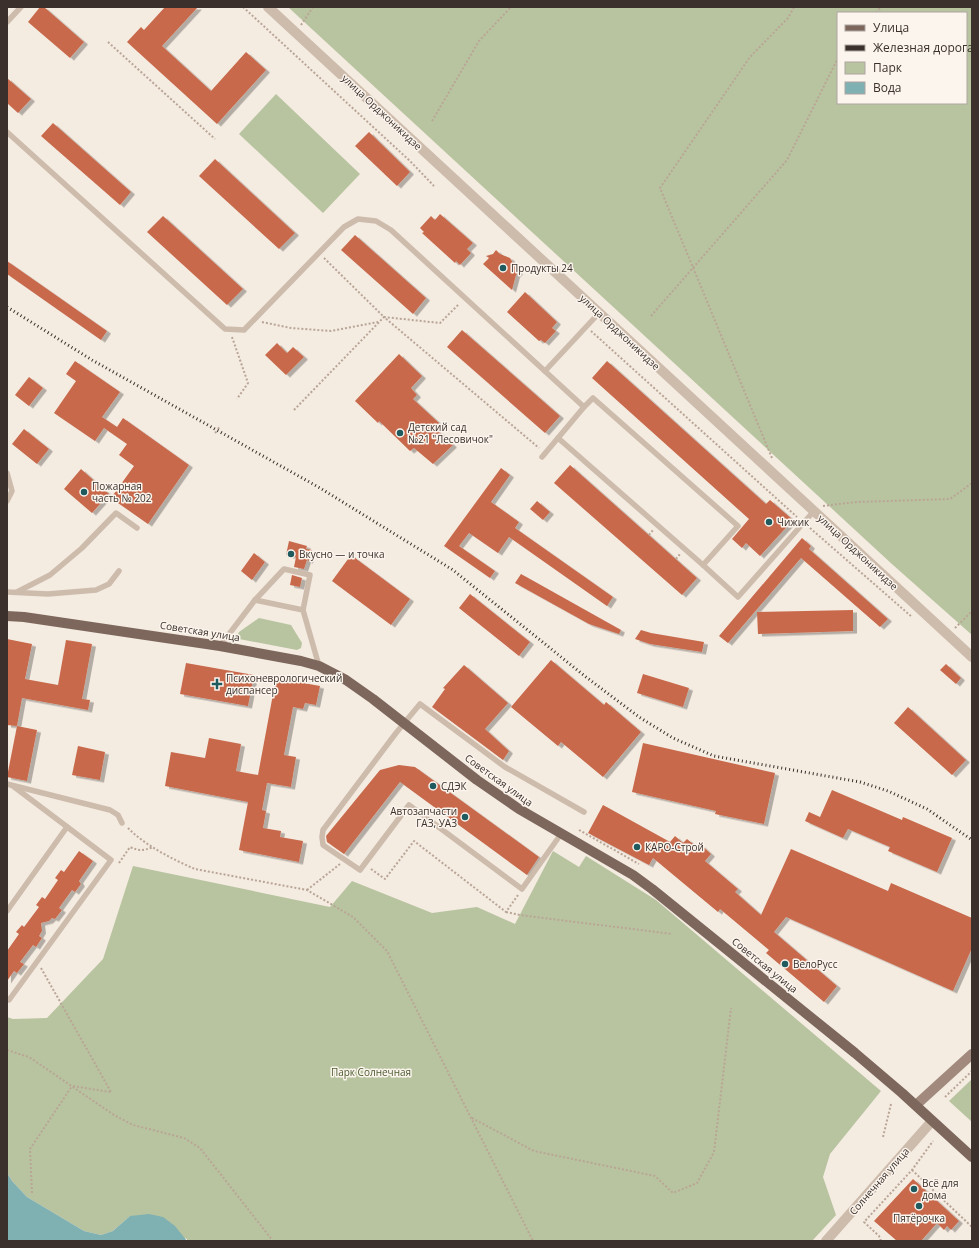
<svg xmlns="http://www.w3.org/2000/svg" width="979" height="1248" viewBox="0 0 979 1248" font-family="'Open Sans',sans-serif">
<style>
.green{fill:#b8c4a0;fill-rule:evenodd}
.water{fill:#7fb0b2}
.building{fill:#c8694b;filter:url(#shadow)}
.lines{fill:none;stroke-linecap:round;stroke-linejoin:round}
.path{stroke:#b9a596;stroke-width:2;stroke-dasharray:2 2;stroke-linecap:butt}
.service{stroke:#cdbbac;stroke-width:5.5}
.minor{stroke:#cdbbac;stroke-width:10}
.secondary{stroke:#a18a7d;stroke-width:10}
.primary{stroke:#7d675c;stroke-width:10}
.rail{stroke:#3b302b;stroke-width:3;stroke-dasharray:1 3;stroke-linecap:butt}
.poi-dot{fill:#1f5a5e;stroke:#fbf5ee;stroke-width:1.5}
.labels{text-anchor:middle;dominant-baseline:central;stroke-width:3;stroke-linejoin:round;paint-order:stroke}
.street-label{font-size:10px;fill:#3b302b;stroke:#fbf5ee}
.poi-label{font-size:10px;fill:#3b302b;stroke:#fbf5ee;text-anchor:start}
.park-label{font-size:10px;fill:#4a5a2e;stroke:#fbf5ee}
</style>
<defs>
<filter id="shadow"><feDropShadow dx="4" dy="2.5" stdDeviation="0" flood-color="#0004"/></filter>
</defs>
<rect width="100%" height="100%" fill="#f4ebe1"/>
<g class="green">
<path d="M288 7H972V635L893 565ZM838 13H966V103H838Z"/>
<polygon points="276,94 360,174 323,213 239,134"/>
<polygon points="259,618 291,625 302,643 301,648 297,650 239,639 238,634 239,632"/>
<polygon points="553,851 579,867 586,856 656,900 881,1091 830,1154 823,1177 836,1215 812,1241 187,1241 187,1239 130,1216 113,1231 101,1235 84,1231 27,1197 12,1181 7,1173 7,1017 13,1019 47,1018 103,959 133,866 330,907 352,881 432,913 477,907 515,924"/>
<polygon points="972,1079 972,1122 949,1101"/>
</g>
<polygon class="water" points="7,1173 12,1181 27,1197 84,1231 101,1235 113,1231 130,1216 149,1214 163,1217 175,1226 187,1241 7,1241"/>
<g class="building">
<polygon points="40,7 44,7 84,42 70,58 28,22"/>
<polygon points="165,7 198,7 162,46 211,91 246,52 266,70 217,124 127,42 141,27 144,30"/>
<polygon points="7,78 31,99 18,113 7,103"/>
<polygon points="53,123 131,192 120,205 41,136"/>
<polygon points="369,132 410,172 397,186 355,146"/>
<polygon points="215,159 295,233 279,249 199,176"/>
<polygon points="440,214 473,243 467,249 471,253 460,265 456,261 455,263 422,233 424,232 420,228 431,216 435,220"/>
<polygon points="163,216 243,289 227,305 147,232"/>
<polygon points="355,235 426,298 413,314 341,250"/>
<polygon points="496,250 500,254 510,258 516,268 519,272 516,275 512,290 483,264 489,258 486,256 493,254"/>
<polygon points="7,261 107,331 101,340 7,274"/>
<polygon points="525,292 557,322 552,328 556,331 545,343 541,340 539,341 507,312"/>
<polygon points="462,330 560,416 545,433 447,347"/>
<polygon points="277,343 287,353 293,347 304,357 286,375 265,355"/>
<polygon points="399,354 422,376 411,388 417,395 413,399 439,423 434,427 453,445 433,464 414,448 410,451 379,421 378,423 355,401"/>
<polygon points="75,361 120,392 102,417 117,427 123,418 189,465 148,524 111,498 134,466 119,455 127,444 104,428 95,441 54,413 76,381 66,374"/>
<polygon points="607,361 766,504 770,500 793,520 760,556 746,543 742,548 732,539 749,519 592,378"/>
<polygon points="29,377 43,388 29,406 15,395"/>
<polygon points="24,429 49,449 37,464 12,444"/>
<polygon points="570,465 697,578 682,595 554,483"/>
<polygon points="501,468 510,475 491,502 519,522 515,528 613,597 607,606 509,537 498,553 469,533 459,546 495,571 490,578 444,546"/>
<polygon points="81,469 109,494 92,513 64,489"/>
<polygon points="537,501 550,512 543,520 530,509"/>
<polygon points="802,538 811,546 809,549 888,619 880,627 801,558 728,643 719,636"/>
<polygon points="289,541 307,546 306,549 312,550 309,561 307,560 304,569 294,567 296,557 286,555"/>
<polygon points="254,553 265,562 252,580 241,571"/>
<polygon points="351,555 410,599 391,625 332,581"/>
<polygon points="521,574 621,630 619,634 589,624 515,583"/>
<polygon points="292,575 302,578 300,587 290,585"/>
<polygon points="470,594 530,642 519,656 459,608"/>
<polygon points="853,610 853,631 758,634 757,612"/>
<polygon points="641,630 651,633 704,642 702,652 650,644 635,639"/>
<polygon points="7,639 32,644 25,679 58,685 66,640 92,644 82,699 90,700 88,710 22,698 17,726 7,725"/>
<polygon points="551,660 604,705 606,702 641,732 603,777 561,742 558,746 511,707"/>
<polygon points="186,663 254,675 248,706 180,694"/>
<polygon points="946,664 961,678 956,684 940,670"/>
<polygon points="464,665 508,703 485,729 509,751 503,760 432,707 445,689 443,688"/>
<polygon points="643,674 689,688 683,707 637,693"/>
<polygon points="276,678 320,686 316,705 305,703 303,709 293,707 284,755 296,757 291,787 267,783 262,810 266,811 263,828 281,831 280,837 303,841 299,862 239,850 248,802 165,786 171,752 205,758 209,738 241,744 236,771 258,775"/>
<polygon points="908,707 966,760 952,775 894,723"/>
<polygon points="17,726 37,730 27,781 7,777"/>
<polygon points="643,743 775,773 764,824 715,814 716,811 632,792"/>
<polygon points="78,746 105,752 100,780 72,775"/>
<polygon points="399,765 415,767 539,857 527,875 400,782 344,854 327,842 326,836 380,770"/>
<polygon points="832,790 902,820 903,817 952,838 937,872 888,851 890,847 848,829 843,838 805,821 809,812 820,817"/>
<polygon points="603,805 670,842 675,836 683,843 687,839 698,848 701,845 711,854 705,861 738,889 735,892 761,915 791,849 888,891 891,883 972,918 972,948 953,991 786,917 774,932 837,986 824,1002 766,953 769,950 720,909 718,912 653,858 649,865 588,833"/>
<polygon points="79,851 93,861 79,881 81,884 75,892 72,890 59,908 62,910 55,919 52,918 49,921 41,923 42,931 39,936 42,938 36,947 33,945 20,962 24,964 17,973 14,971 7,981 7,951 19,934 16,932 22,925 24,927 39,907 36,905 42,897 45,899 58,880 55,878 61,870 64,872"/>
<polygon points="913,1179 959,1221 951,1230 947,1226 944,1230 937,1223 921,1241 897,1241 874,1221"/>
</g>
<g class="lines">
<g class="path">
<polyline points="243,7 410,161 434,186"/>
<polyline points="876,13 881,7"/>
<polyline points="301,25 313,7"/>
<polyline points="108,42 215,139"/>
<polyline points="432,121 479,41 511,7"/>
<polyline points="324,258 384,317 440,323 459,304"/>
<polyline points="651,316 787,160 838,58"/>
<polyline points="262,322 291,328 331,331 378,322"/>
<polyline points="591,331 797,517"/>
<polyline points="232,337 248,383 237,399"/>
<polyline points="294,410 384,317 539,448"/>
<polyline points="218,429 220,426"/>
<polyline points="215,433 217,431"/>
<polyline points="772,458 660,188 750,57 788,18 794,7"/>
<polyline points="823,506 856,502 950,499 972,483"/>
<polyline points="810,528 912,617"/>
<polyline points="649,535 653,530"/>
<polyline points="676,559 680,554"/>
<polyline points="955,628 972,611"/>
<polyline points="517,794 530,802"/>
<path d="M128 828C146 846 172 859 195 869L307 890 353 917 387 951 533 1241"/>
<polyline points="579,830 639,864"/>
<path d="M119 863 130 847C139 851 143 851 153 847"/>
<polyline points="371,869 385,879 414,841 506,912 518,895"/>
<polyline points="307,890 340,864"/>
<polyline points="506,912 520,915 672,934"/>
<polyline points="41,968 111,1092"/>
<polyline points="7,1050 29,1057 114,1115 133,1125 184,1138 200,1148 273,1241"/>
<polyline points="73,1086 110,1092"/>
<polyline points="945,1097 972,1071"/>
<polyline points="472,1118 534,1151 655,1176 673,1193 697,1183 714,1152 731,1008"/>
<polyline points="883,1137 891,1104"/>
<polyline points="912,1170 972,1227"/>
<polyline points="32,1193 30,1149 72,1086"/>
<polyline points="881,1241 879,1236 864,1222 912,1170 933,1141"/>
</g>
<g class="service">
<polyline points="7,22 21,7"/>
<polyline points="7,132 225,329 244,330 344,227 358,219 376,221 391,230 584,407 593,398 738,526 703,565 738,597 814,511"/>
<polyline points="545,371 599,313"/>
<polyline points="558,438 703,565"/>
<polyline points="542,457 584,407"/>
<polyline points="7,473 12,491 7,501"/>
<polyline points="7,592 48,594 96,590 109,584 119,571"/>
<polyline points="17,592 50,575 82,548 116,513 137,528"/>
<polyline points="255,600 284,569 310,575 303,610"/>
<polyline points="220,646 255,600 303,610 319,666"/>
<polyline points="7,784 110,810 118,815 122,823"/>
<polyline points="561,834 522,889 409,805 360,870 323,845 322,837 323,830 396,733 420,704 505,767 584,812"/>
<polyline points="7,911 67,827"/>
<polyline points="7,999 9,1000 111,860 13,786"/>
</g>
<g class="minor">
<polyline points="268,7 972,657"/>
<polyline points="826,1241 932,1121"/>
</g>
<polyline class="secondary" points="916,1105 972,1054"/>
<polyline class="primary" points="7,616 24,617 220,646 301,661 319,666 346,680 373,699 477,780 519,809 633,875 652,889 855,1053 902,1093 972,1157"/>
<polyline class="rail" points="7,307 92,360 320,488 453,570 586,677 639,717 673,738 714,756 860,782 888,791 927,809 972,840"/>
</g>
<g class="poi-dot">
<circle cx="503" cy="268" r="4"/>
<circle cx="400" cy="433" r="4"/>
<circle cx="84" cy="492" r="4"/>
<circle cx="769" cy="522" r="4"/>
<circle cx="291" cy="554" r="4"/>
<path d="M215 678h4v4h4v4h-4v4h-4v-4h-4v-4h4z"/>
<circle cx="433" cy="786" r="4"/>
<circle cx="465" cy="817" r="4"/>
<circle cx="637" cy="847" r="4"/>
<circle cx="785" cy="964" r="4"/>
<circle cx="914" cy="1189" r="4"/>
<circle cx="919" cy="1206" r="4"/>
</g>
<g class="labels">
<g class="street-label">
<text transform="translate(382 112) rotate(43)">улица Орджоникидзе</text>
<text transform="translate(620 332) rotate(43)">улица Орджоникидзе</text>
<text transform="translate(858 552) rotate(43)">улица Орджоникидзе</text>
<text transform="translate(200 631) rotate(9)">Советская улица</text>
<text transform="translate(499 780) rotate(36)">Советская улица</text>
<text transform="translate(765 965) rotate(39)">Советская улица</text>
<text transform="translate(879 1181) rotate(-49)">Солнечная улица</text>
</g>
<g class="poi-label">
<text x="511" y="268">Продукты 24</text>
<text x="408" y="427">Детский сад<tspan x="408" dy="12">№21 "Лесовичок"</tspan></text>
<text x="92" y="486">Пожарная<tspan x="92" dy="12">часть № 202</tspan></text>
<text x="777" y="522">Чижик</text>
<text x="299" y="554">Вкусно — и точка</text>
<text x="226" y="678">Психоневрологический<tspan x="226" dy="12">диспансер</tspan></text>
<text x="441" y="786">СДЭК</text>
<text x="457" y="811" text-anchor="end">Автозапчасти<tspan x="457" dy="12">ГАЗ, УАЗ</tspan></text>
<text x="645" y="847">КАРО-Строй</text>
<text x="793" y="964">ВелоРусс</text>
<text x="922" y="1183">Всё для<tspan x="922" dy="12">дома</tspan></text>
<text x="919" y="1218" text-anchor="middle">Пятёрочка</text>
</g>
<g class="park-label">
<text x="371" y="1072">Парк Солнечная</text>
</g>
</g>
<rect width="979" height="1248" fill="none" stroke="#3b302b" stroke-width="16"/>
<rect x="837" y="12" width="130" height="92" fill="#fbf5ee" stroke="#aea6a0"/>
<rect x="845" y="25" width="20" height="6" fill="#7d675c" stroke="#aea6a0"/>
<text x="873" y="32" font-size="12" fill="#3b302b">Улица</text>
<rect x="845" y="45" width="20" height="6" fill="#3b302b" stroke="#aea6a0"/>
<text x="873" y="52" font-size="12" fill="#3b302b">Железная дорога</text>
<rect x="845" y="62" width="20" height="12" fill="#b8c4a0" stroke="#aea6a0"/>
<text x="873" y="72" font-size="12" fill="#3b302b">Парк</text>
<rect x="845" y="82" width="20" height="12" fill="#7fb0b2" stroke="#aea6a0"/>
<text x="873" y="92" font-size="12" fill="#3b302b">Вода</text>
</svg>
